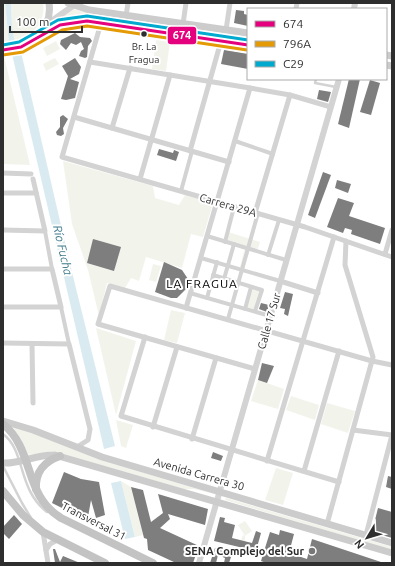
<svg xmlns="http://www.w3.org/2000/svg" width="395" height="566" viewBox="0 0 395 566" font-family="Ubuntu,sans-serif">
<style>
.green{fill:#f2f4ec}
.water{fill:#d9ebf0}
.building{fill:#7e7e7e}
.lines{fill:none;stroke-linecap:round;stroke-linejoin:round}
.service{stroke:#d3d3d3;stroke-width:2.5}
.pedestrian{stroke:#d3d3d3;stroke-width:4}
.minor{stroke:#d3d3d3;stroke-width:5}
.tertiary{stroke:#d3d3d3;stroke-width:6}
.secondary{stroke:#ccc;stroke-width:7}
.trunk{stroke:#c3c3c3;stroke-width:8}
.bus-1-casing{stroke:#fff;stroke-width:6}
.bus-2-casing{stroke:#fff;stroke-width:6}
.bus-3-casing{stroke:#fff;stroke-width:6}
.bus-1{stroke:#e5007d;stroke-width:3}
.bus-2{stroke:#e39a05;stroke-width:3}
.bus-3{stroke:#00a9ce;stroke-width:3}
.bus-dot{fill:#2e2e2e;stroke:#fff;stroke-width:1.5}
.poi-dot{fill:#777;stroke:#fff;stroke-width:1.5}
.labels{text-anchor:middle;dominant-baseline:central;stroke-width:4;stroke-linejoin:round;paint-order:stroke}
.bus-label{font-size:10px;fill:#2e2e2e;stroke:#fff}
.street-label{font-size:11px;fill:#2e2e2e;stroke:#fff}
.poi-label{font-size:11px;font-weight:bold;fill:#2e2e2e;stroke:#fff;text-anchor:end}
.water-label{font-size:12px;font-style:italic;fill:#407c8d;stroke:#fff}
.neighbourhood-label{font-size:12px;letter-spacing:1px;fill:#000;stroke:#fff}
.line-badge{stroke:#fff;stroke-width:1.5}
.badge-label{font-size:11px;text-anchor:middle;font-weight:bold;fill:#fff}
</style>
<rect width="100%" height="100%" fill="#fff"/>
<g class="green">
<polygon points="3,3 5,3 9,44 3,45"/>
<path d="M11 3H43C46 23 32 36 15 44L12 26Z"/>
<polygon points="73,9 92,14 248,36 248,41 91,18 73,19 55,23 54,21"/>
<polygon points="156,40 170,42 166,71 152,69"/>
<polygon points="56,41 60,49 47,56 43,48"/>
<polygon points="3,56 4,56 30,165 3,164"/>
<polygon points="55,58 59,64 46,71 43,64"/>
<polygon points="63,161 153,186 155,198 179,205 185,195 213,203 203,237 191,234 182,268 146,257 139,281 131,278 125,288 107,283 99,316 88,270 72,224"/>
<polygon points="228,232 260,242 257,251 250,249 244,269 240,267 245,248 225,242"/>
<polygon points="153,264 161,266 156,282 149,280"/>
<polygon points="252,288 261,290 255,311 246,308"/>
<polygon points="171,310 185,313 177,343 164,340"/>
<polygon points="96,328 136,341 116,415"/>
<polygon points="258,380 284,389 278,409 251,401"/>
<polygon points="291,396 319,405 315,420 286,410"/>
<polygon points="327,403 355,411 348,433 321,424"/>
<polygon points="116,420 133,425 126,448 121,446"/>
<polygon points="12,426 28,431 95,458 214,494 194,489 184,489 53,451 28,455 21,439"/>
<polygon points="276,468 293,473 283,505 265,500"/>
<polygon points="121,481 131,487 143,535 135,537"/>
<polygon points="226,498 392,547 392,550 225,500"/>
<polygon points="245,521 252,531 245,536 245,541 241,540 243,535 245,536 238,525"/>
</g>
<g class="water">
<polygon points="5,3 11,3 12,26 15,44 9,44"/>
<polygon points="21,52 69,260 115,446 104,449 12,54"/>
<polygon points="121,481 135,537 125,539 111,483"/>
</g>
<g class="building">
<polygon points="236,10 244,11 244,14 248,15 248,26 234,23"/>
<polygon points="75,33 80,37 90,38 92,41 88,46 87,57 85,58 79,56 81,51 84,49 81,42 76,45 71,43 66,50 60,44 61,40"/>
<polygon points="224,50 248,54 248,69 221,64"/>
<polygon points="75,58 81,67 79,74 70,79 79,82 75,98 66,100 61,99 68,76 62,66"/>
<polygon points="349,79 360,79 349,128 338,124"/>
<polygon points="370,80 380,83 371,115 360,112"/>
<polygon points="319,90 331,92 328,102 317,99"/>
<polygon points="63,115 68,119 63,128 64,134 61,136 57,135 56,132 60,127 60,117"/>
<polygon points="159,149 173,153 174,150 179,152 176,161 157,155"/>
<polygon points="323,172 331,175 315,218 308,215"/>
<polygon points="337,180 351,184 348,193 335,188"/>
<polygon points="338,198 354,203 349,216 385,228 380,244 351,234 352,230 345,228 343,233 327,227"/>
<polygon points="93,239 121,247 114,271 87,263"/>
<polygon points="164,262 182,270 188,279 187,288 177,298 171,298 155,292"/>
<polygon points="285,292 293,294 288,316 284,314 285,309 280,308"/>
<polygon points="261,303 269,305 267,312 259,309"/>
<polygon points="262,363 274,366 267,383 258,380"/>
<polygon points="213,452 223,456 221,461 211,458"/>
<polygon points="64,472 81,479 99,482 105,515 96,518 91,500 88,517 74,514 52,503"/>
<polygon points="388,476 392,477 392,489 386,487"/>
<polygon points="131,487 143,490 151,522 163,513 158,494 208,509 205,525 168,514 170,519 160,528 199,546 193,563 176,563 148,550 147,539 144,538"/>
<polygon points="378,508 392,512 392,538 372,532"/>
<polygon points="14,515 22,524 9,539 3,533 3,527"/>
<polygon points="220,517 225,518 224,522 235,525 232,538 252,543 256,531 261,533 256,551 214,541"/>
<polygon points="280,530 294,534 289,553 307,559 312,539 384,563 266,563 261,561 270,532 279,535"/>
<polygon points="215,548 232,554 229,563 224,563 225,558 218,555 216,563 210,563"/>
<polygon points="53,549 55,549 60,562 63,556 80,563 55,563"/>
</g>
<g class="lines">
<g class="service">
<polyline points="316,79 315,83 336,87"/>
<path d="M3 434C26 451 17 489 47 512"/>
<polyline points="3,466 22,503 31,518"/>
</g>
<g class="pedestrian">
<polyline points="235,141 273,154"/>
<polyline points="181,191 192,151"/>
<polyline points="45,231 52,269"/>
<polyline points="207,236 286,260"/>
<polyline points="225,242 234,207"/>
<polyline points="268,255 279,220"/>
<polyline points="201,258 280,281"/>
<polyline points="213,275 262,290 255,311"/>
<polyline points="224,279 234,244"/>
<polyline points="190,293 270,316"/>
<polyline points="207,298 217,262"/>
<polyline points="61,307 69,344"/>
<polyline points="245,309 251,287"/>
<polyline points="228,319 258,213"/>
</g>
<g class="minor">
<polyline points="296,9 297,3"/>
<polyline points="126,16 128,3"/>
<polyline points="101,23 62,157 305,227 392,257"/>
<polyline points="183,24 186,3"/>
<polyline points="226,30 230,3"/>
<polyline points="90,62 250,88 290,95 331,107"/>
<polyline points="74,117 229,162"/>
<polyline points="112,128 130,68"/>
<polyline points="190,151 221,41"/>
<polyline points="3,173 31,174"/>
<polyline points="140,179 170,75"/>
<polyline points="3,193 36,193"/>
<polyline points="255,213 290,95"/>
<polyline points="3,230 45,231 33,179"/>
<polyline points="385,254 392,230"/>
<polyline points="3,269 52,269 61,307 3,307"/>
<polyline points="280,281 318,293"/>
<polyline points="186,308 250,88"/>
<polyline points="145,337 121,416 339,482"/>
<polyline points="3,343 69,344 90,429 88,440 77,447"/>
<polyline points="32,344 33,403"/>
<polyline points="255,369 98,324 110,286 372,361 392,365"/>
<polyline points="153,427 177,347"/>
<polyline points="353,430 392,435"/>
<polyline points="192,439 216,358"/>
<polyline points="267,461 334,237"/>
<polyline points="304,471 339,351"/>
<polyline points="327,524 373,357 345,265 346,241"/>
<polyline points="43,532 48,563"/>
<polyline points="366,535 392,435"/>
<polyline points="46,550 50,544 57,540"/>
</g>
<g class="tertiary">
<polyline points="354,9 355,3"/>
<polyline points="46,25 77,3"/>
<polyline points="199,563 339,79"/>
</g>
<g class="secondary">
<polyline points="68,3 89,10 248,33"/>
<polyline points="37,38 63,24 87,21 248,45"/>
<path d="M3 50C28 51 53 30 49 3"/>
<polyline points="386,55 392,56"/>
<polyline points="386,65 392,66"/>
<polyline points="3,421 33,430 102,457 392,543"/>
<path d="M3 463C21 464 37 454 55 455L392 553"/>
</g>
<g class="trunk">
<path d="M3 424C35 450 23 495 61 518L153 563"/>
<path d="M36 489C35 472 45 461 60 456"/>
<polyline points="3,491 23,515 43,532 105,563"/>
</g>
<defs>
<polyline id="bus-1" points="3,50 21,47 60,25 87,21 248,45"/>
<polyline id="bus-2" points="3,55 23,52 62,30 87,26 247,50"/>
<polyline id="bus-3" points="3,45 19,42 58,20 87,16 248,40"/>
</defs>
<use href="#bus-1" class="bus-1-casing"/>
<use href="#bus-2" class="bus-2-casing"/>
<use href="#bus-3" class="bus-3-casing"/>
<use href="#bus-1" class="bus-1"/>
<use href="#bus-2" class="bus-2"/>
<use href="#bus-3" class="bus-3"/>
</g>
<circle class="bus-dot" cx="144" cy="34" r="3.5"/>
<circle class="poi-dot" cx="312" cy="551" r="4"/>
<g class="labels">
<g class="bus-label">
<text x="144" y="46">Br. La<tspan x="144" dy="13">Fragua</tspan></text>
</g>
<g class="street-label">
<text transform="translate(228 205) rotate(16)">Carrera 29A</text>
<text transform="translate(269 321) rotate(-74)">Calle 17 Sur</text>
<text transform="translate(199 474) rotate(16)">Avenida Carrera 30</text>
<text transform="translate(94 521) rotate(27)">Transversal 31</text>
</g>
<g class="poi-label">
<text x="304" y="551">SENA Complejo del Sur</text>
</g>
<g class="water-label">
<text transform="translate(63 250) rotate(77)">Río Fucha</text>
</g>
<g class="neighbourhood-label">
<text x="202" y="283">LA FRAGUA</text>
</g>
</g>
<rect class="line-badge" x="167" y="26" width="30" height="19" rx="4" fill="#e5007d"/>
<g class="badge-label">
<text x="182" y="39">674</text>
</g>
<rect width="395" height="566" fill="none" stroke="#2e2e2e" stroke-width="8"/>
<rect x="247" y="8" width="140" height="72" fill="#ffffff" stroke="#ababab"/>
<rect x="255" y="21" width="20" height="6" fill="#e5007d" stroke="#ababab"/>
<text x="283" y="28" font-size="12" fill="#2e2e2e">674</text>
<rect x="255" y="41" width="20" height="6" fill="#e39a05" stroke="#ababab"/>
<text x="283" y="48" font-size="12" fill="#2e2e2e">796A</text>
<rect x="255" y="61" width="20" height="6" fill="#00a9ce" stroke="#ababab"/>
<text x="283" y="68" font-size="12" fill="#2e2e2e">C29</text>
<g transform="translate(367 538) rotate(232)" stroke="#ffffff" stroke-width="3" paint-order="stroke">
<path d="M0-3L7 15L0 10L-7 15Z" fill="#2e2e2e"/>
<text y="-6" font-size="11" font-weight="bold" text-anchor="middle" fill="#2e2e2e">N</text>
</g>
<path d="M10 26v6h72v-6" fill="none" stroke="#2e2e2e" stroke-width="2"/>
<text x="16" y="26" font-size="12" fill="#2e2e2e" stroke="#ffffff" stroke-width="3" paint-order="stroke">100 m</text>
</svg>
